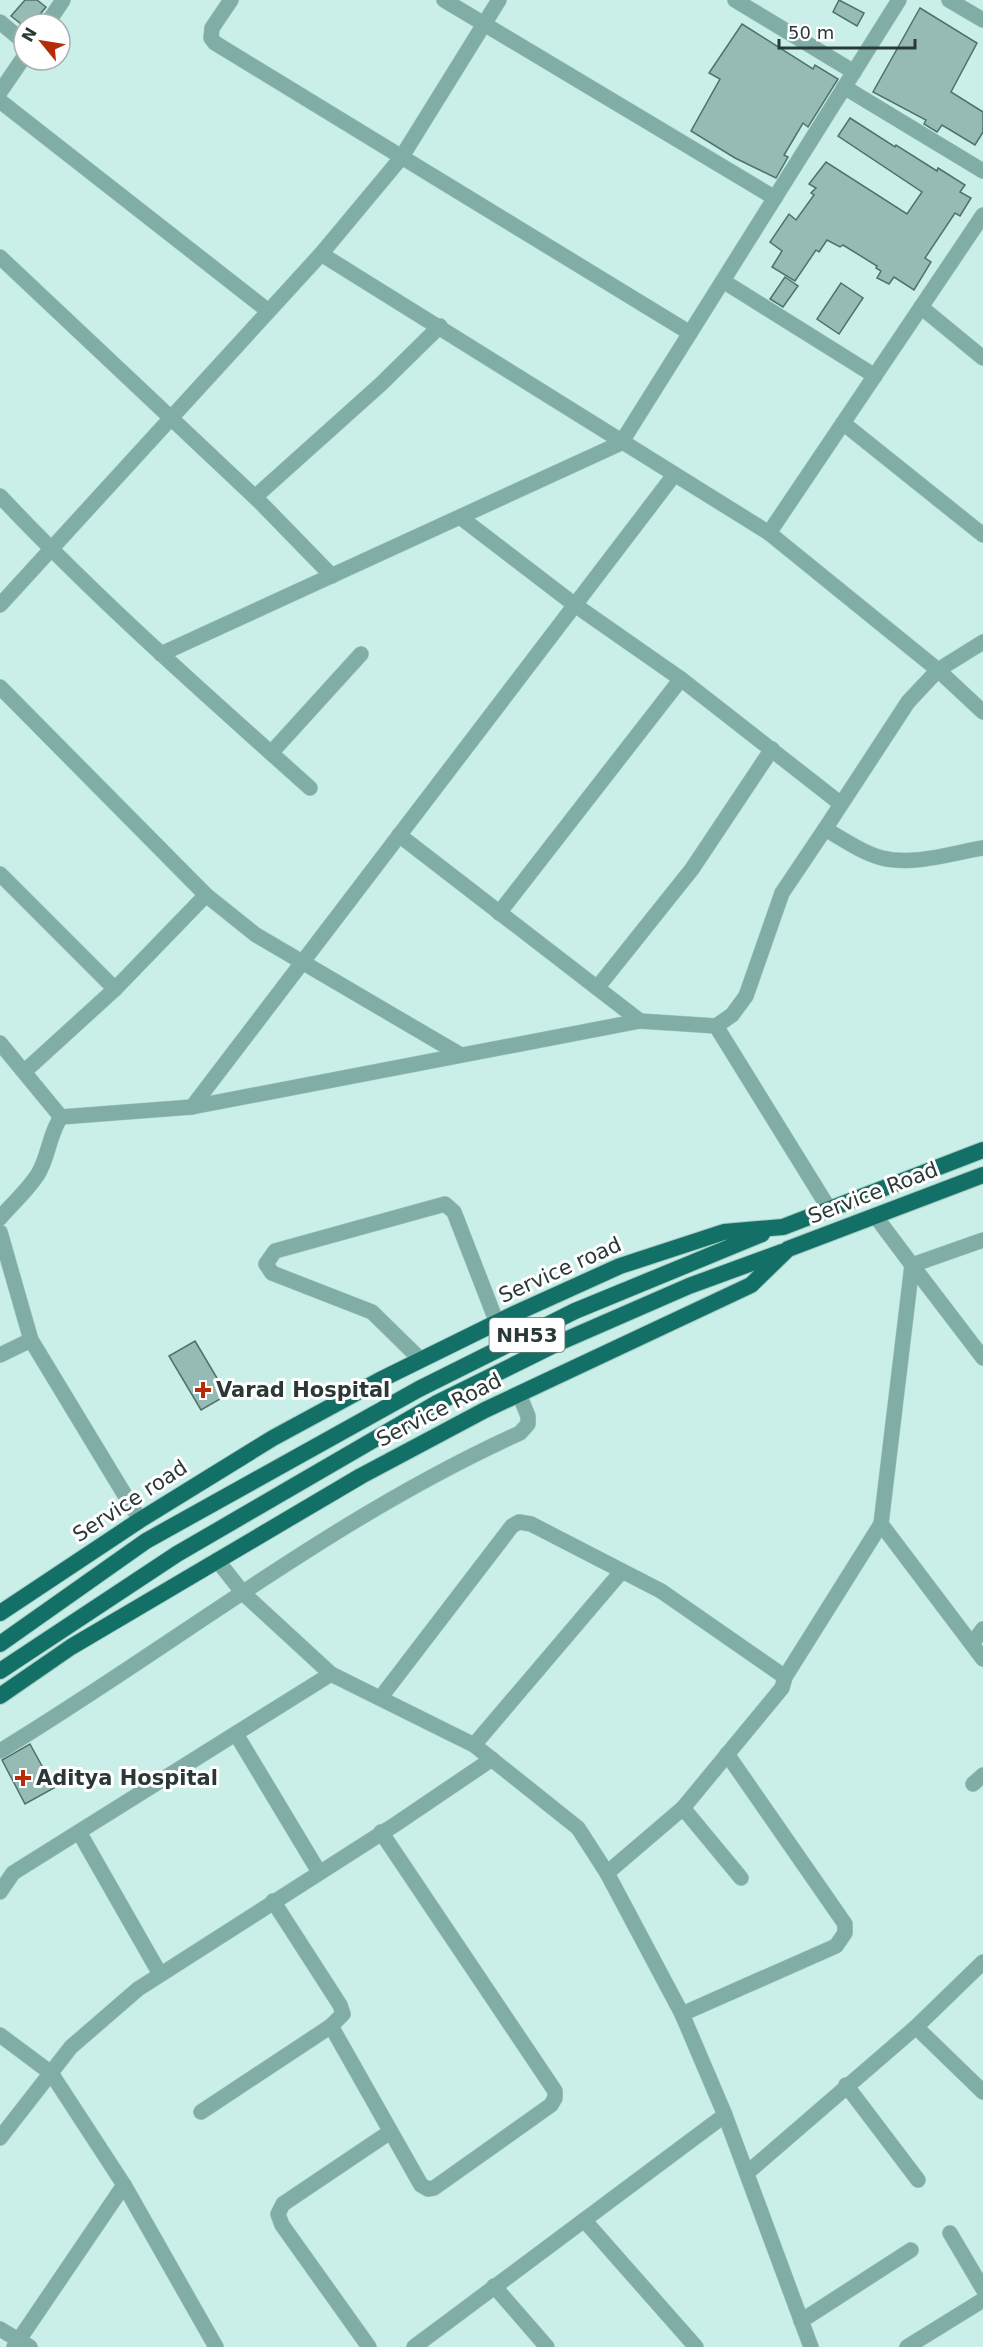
<svg xmlns="http://www.w3.org/2000/svg" width="983" height="2347" viewBox="0 0 983 2347" font-family="'DejaVu Sans',sans-serif">
<style>
.building{fill:#96bbb5;stroke:#4e716b;stroke-width:1.5}
.lines{fill:none;stroke-linecap:round;stroke-linejoin:round}
.minor-casing{stroke:#a9cbc5;stroke-width:16}
.tertiary-casing{stroke:#a9cbc5;stroke-width:16}
.trunk-casing{stroke:#a9cbc5;stroke-width:18}
.minor{stroke:#80aea6;stroke-width:15}
.tertiary{stroke:#80aea6;stroke-width:15}
.trunk{stroke:#127066;stroke-width:16}
.poi-dot{fill:#b62b08;stroke:#fff;stroke-width:2}
.labels{text-anchor:middle;dominant-baseline:central;stroke-width:6;stroke-linejoin:round;paint-order:stroke}
.shield{fill:#fff;stroke:#6a7473;stroke-width:1.5}
.shield-label{font-size:20px;font-weight:bold;fill:#2a3937}
.street-label{font-size:21px;fill:#2a3937;stroke:#fff}
.poi-label{font-size:21px;font-weight:bold;fill:#2a3937;stroke:#fff;text-anchor:start}
</style>
<rect width="100%" height="100%" fill="#c9efe8"/>
<g class="building">
<polygon points="25,0 37,0 46,7 32,24 21,24 11,16"/>
<polygon points="839,0 864,13 857,26 833,12"/>
<polygon points="920,8 977,43 951,92 983,112 983,132 975,145 942,125 937,132 924,124 926,120 873,92"/>
<polygon points="742,24 813,69 815,65 838,79 808,127 803,123 784,155 788,157 776,178 735,158 691,131 720,79 709,73"/>
<polygon points="850,118 895,147 896,145 937,171 938,168 965,185 960,192 971,198 960,216 955,213 925,258 931,262 914,290 894,277 889,284 877,278 881,271 876,268 877,266 843,245 840,247 827,240 819,252 816,250 795,281 772,267 782,251 770,242 789,214 796,220 814,195 811,193 816,188 809,184 826,162 907,214 922,192 838,136"/>
<polygon points="785,277 798,286 783,307 770,299"/>
<polygon points="841,283 863,298 839,334 817,319"/>
<polygon points="195,1341 227,1395 201,1410 169,1356"/>
<polygon points="30,1744 54,1788 25,1804 2,1760"/>
</g>
<g class="lines">
<defs>
<g id="minor">
<polyline points="231,0 212,28 211,38 215,43 690,333"/>
<polyline points="444,0 775,198"/>
<polyline points="735,0 854,72"/>
<polyline points="949,0 983,20"/>
<polyline points="0,22 24,42"/>
<polyline points="47,24 63,0"/>
<polyline points="844,87 983,171"/>
<polyline points="0,92 24,57"/>
<polyline points="0,101 267,310"/>
<polyline points="321,254 769,533 938,670 983,712"/>
<polyline points="0,257 259,501 332,576"/>
<polyline points="723,281 875,376"/>
<polyline points="921,307 983,358"/>
<polyline points="843,423 983,535"/>
<path d="M0 496C98 600 204 693 310 788"/>
<polyline points="255,497 381,384 440,326"/>
<polyline points="460,517 575,605 681,679"/>
<polyline points="769,533 983,215"/>
<polyline points="0,605 321,254 401,158 499,0"/>
<polyline points="161,654 621,443 899,0"/>
<polyline points="0,687 206,895 256,935 459,1054"/>
<polyline points="271,753 361,654"/>
<polyline points="825,829 908,702 938,670 983,642"/>
<polyline points="399,835 640,1021"/>
<polyline points="0,874 115,989"/>
<polyline points="499,913 681,679 841,804"/>
<polyline points="597,988 692,869 772,749"/>
<polyline points="716,1026 828,1207"/>
<polyline points="0,1043 61,1117"/>
<polyline points="25,1071 115,989 206,895"/>
<polyline points="192,1107 674,475"/>
<path d="M61 1117 192 1107 640 1021 716 1026 732 1015 746 996 782 893 825 829C843 839 862 853 882 858 914 866 952 853 983 848"/>
<polyline points="876,1217 912,1265 983,1240"/>
<path d="M0 1218C12 1204 28 1190 38 1174 49 1156 49 1134 61 1117"/>
<polyline points="0,1232 31,1340 140,1520"/>
<polyline points="912,1265 881,1524 983,1659"/>
<polyline points="912,1265 983,1358"/>
<polyline points="0,1355 31,1340"/>
<polyline points="421,1360 372,1312 272,1273 266,1264 275,1251 445,1204 454,1212 497,1323"/>
<polyline points="972,1644 983,1629"/>
<polyline points="381,1697 512,1526 519,1522 531,1524 661,1591 785,1677 881,1524"/>
<polyline points="236,1734 319,1872"/>
<polyline points="474,1745 622,1571"/>
<path d="M0 1751C173 1646 334 1517 520 1433L528 1424V1416L519 1394"/>
<polyline points="973,1784 983,1775"/>
<polyline points="683,1808 741,1878"/>
<polyline points="79,1832 160,1974"/>
<polyline points="607,1873 683,1808 782,1688 785,1677"/>
<polyline points="0,1892 13,1873 331,1674"/>
<polyline points="273,1901 340,2005 343,2014 331,2026 421,2185 428,2189 434,2188 551,2105 555,2098 555,2091 381,1832"/>
<polyline points="682,2014 836,1946 845,1933 845,1924 727,1754"/>
<polyline points="916,2027 983,2092"/>
<polyline points="0,2035 51,2073 124,2185 216,2347"/>
<polyline points="846,2085 918,2180"/>
<polyline points="201,2112 331,2026"/>
<polyline points="0,2138 71,2047 138,1989 396,1824 492,1759"/>
<polyline points="747,2173 916,2027 983,1962"/>
<polyline points="584,2220 696,2347"/>
<polyline points="950,2233 983,2289"/>
<polyline points="494,2286 547,2347"/>
<polyline points="801,2321 911,2250"/>
<polyline points="0,2329 30,2347"/>
<polyline points="14,2347 124,2185"/>
<polyline points="369,2347 282,2225 278,2214 283,2204 390,2132"/>
<polyline points="414,2347 725,2115"/>
<polyline points="907,2347 983,2300"/>
</g>
<polyline id="tertiary" points="217,1560 243,1593 331,1674 474,1745 578,1828 607,1873 682,2014 725,2115 811,2347"/>
<g id="trunk">
<polyline points="0,1613 140,1520 273,1438 380,1380 514,1314 620,1266 724,1232 783,1227 983,1150"/>
<polyline points="0,1644 146,1541 419,1389 575,1311 762,1234"/>
<polyline points="0,1671 177,1554 437,1403 556,1344 689,1286 782,1252"/>
<polyline points="0,1696 71,1647 361,1476 485,1410 751,1285 788,1249 983,1175"/>
</g>
</defs>
<use href="#minor" class="minor-casing"/>
<use href="#tertiary" class="tertiary-casing"/>
<use href="#trunk" class="trunk-casing"/>
<use href="#minor" class="minor"/>
<use href="#tertiary" class="tertiary"/>
<use href="#trunk" class="trunk"/>
</g>
<g class="poi-dot">
<path d="M200 1381h6v6h6v6h-6v6h-6v-6h-6v-6h6z"/>
<path d="M20 1769h6v6h6v6h-6v6h-6v-6h-6v-6h6z"/>
</g>
<g class="labels">
<rect class="shield" x="489.5" y="1318" width="75" height="34" rx="4.5"/>
<g class="shield-label">
<text x="527" y="1335">NH53</text>
</g>
<g class="street-label">
<text transform="translate(873 1193) rotate(-21)">Service Road</text>
<text transform="translate(560 1270) rotate(-24)">Service road</text>
<text transform="translate(439 1410) rotate(-27)">Service Road</text>
<text transform="translate(130 1501) rotate(-33)">Service road</text>
</g>
<g class="poi-label">
<text x="216" y="1390">Varad Hospital</text>
<text x="36" y="1778">Aditya Hospital</text>
</g>
</g>
<g transform="translate(42 42) rotate(300)"><circle r="28" fill="#ffffff" stroke="#aab0af" stroke-width="1.5"/>
<path d="M0-4.5L10 22L0 15L-10 22Z" fill="#b62b08"/>
<text y="-9" font-size="16" font-weight="bold" text-anchor="middle" fill="#2a3937">N</text>
</g>
<path d="M779 39v9h136v-9" fill="none" stroke="#2a3937" stroke-width="3"/>
<text x="788" y="39" font-size="18" fill="#2a3937" stroke="#ffffff" stroke-width="4.5" paint-order="stroke">50 m</text>
</svg>
